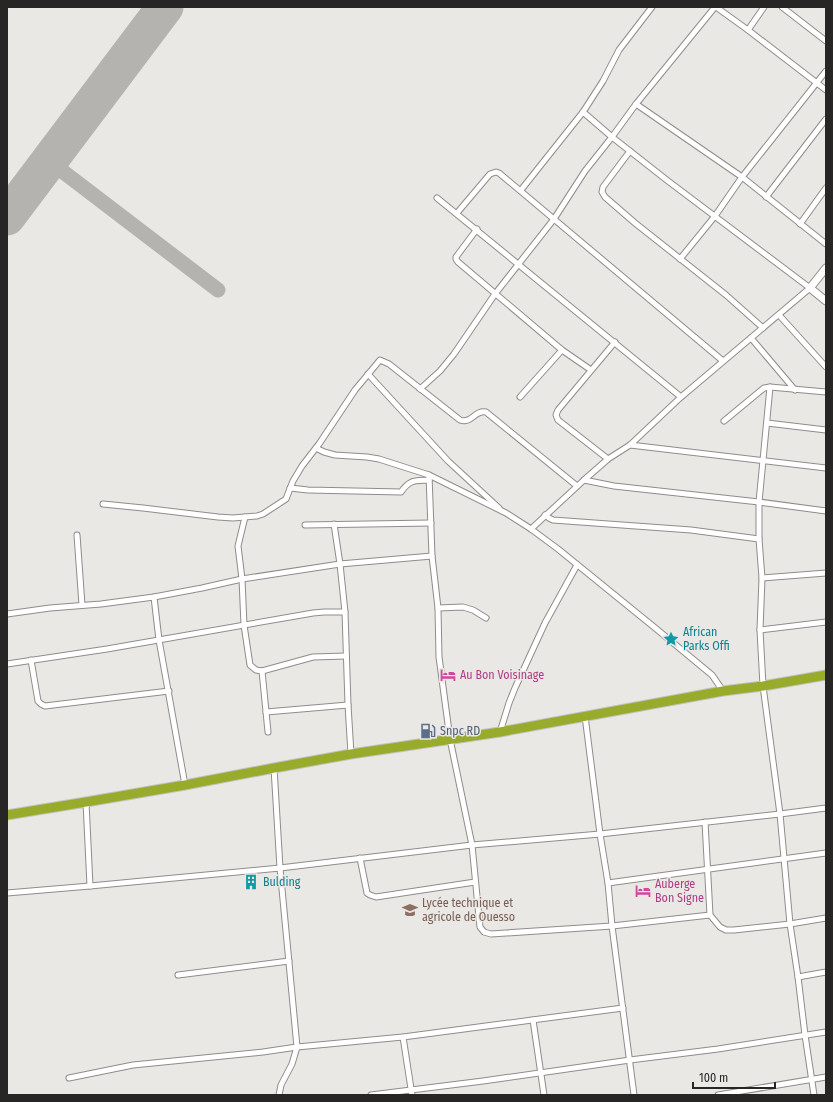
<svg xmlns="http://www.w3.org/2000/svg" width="833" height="1102" viewBox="0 0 833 1102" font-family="'Fira Sans Condensed',sans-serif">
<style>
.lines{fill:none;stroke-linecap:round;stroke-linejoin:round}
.taxiway{stroke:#b4b3b0;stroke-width:15}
.runway{stroke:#b4b3b0;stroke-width:37}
.street-casing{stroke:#8e8d89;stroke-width:7}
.secondary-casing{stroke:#8e8d89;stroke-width:9}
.highway-casing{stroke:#c3c2c2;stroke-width:11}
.street{stroke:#fff;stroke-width:5}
.secondary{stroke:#fff;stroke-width:7}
.highway{stroke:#99ab2a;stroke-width:9}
.labels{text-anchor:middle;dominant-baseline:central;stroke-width:3;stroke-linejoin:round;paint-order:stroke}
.culture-label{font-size:12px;fill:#0d838f;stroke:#e9e8e4;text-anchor:start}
.hotel-label{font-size:12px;fill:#b23c85;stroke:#e9e8e4;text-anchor:start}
.service-label{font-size:12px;fill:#4e5e75;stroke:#e9e8e4;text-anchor:start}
.education-label{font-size:12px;fill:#785e54;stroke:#e9e8e4;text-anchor:start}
</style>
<rect width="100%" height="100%" fill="#e9e8e4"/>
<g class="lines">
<polyline class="taxiway" points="49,161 218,290"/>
<polyline class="runway" points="7,217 165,7"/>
<defs>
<g id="street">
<polyline points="716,7 748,30 826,90"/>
<polyline points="782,7 826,41"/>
<polyline points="748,30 764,7"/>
<polyline points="636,104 742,177 826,244"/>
<polyline points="630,151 603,187 602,192 605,197 635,223 726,295 763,328"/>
<polyline points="521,190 583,112 603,81 619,50 652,7"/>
<polyline points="766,197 826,119"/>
<polyline points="437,198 681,397"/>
<polyline points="457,213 490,174 496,172 499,173 723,361"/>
<polyline points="800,224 826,188"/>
<polyline points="477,229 456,257 456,259 458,262 562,350 591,370"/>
<polyline points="680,259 715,216 742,177 826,71"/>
<polyline points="779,315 826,367"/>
<polyline points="751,338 795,390"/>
<polyline points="368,374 448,461 499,508"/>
<polyline points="420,389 440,371 454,354 495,294 554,219 585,171 612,137 636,104 715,7"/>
<polyline points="520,397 562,350"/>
<polyline points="724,421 764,388 770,387 826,392"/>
<polyline points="767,423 826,430"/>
<polyline points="630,445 826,468"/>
<polyline points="316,448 324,452 335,455 367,457 379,459 429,475 506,513 531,529 558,549 654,627 712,675 723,691"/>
<polyline points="608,459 558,420 556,415 558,410 615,342"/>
<polyline points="429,475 432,556 438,608 439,657 450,739 472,845 480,927 484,932 491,934 612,926 710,915"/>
<polyline points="584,480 614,486 759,502 826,511"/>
<path d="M290 488 308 490 401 492C410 479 415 481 429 480"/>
<path d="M103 504 143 508 218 517 233 518 257 516 263 514 286 499 293 481 302 466 319 444 355 390 380 360 389 364 460 420C472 424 474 410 486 412L577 486"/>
<polyline points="545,515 549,518 553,520 691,530 759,539 759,502 770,387"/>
<polyline points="245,517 238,546 242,579 244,625 250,665 256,670 262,671 313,657 346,656"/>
<polyline points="334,524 340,564 345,612 348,705 351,754"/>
<polyline points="305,525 431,523"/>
<polyline points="531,529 584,480 608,459 630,445 681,397 810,288 668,181 612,137 583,112"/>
<polyline points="77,535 82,605"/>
<polyline points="759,539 762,578 760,630 763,686 780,814 790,924 798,977 805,1035 814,1095"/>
<polyline points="762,578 826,573"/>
<polyline points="154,597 159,640 185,785"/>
<polyline points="438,608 463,607 473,610 486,618"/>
<polyline points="7,614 50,608 101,604 154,597 202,588 242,579 340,564 432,556"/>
<polyline points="760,630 826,622"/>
<polyline points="31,660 38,701 41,704 45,706 169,691"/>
<polyline points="7,664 107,649 313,613 324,612 345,612"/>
<polyline points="262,671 268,732"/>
<polyline points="266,712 348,705"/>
<polyline points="585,716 600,834 608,883 612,926 634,1095"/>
<polyline points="500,732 509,703 515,688 545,623 577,565"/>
<polyline points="274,768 280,868 297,1047 292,1064 281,1085 279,1095"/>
<polyline points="86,802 90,886"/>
<polyline points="705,822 710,915 720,927 726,930 734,930 790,924 826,918"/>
<polyline points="360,858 367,893 370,895 376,897 475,882"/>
<polyline points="608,883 826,853"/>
<polyline points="7,893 90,886 280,868 472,845 600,834 780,814 826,808"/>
<polyline points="178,975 289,961"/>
<polyline points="798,977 826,972"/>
<polyline points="533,1020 544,1095"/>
<polyline points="403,1037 412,1095"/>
<polyline points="69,1078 133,1065 263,1052 297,1047 403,1037 623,1008"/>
<polyline points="371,1095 483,1081 630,1060 718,1049 826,1032"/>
<polyline points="718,1095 826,1077"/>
</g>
<polyline id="secondary" points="826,268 810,288 826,301"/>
<polyline id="highway" points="7,815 86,802 185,785 274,768 351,754 500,732 723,691 763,686 826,675"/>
</defs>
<use href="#street" class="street-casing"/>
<use href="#secondary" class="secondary-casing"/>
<use href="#highway" class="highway-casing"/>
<use href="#street" class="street"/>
<use href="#secondary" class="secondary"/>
<use href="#highway" class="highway"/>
</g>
<defs>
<symbol id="sight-bare" viewBox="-9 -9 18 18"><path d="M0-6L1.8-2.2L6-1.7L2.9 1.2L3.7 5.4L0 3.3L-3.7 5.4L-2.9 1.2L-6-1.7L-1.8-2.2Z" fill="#0f9aa8" stroke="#e9e8e4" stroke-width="2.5" paint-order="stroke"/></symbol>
<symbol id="hotel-bare" viewBox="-9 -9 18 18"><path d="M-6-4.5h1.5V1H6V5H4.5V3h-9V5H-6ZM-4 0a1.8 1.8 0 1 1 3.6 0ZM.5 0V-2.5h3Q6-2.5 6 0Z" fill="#d1479c" stroke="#e9e8e4" stroke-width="2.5" paint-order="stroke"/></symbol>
<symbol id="fuel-bare" viewBox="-9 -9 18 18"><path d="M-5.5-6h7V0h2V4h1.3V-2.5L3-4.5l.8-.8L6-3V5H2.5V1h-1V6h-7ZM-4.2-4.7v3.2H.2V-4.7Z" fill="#5c6f8a" stroke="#e9e8e4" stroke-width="2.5" paint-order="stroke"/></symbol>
<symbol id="building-bare" viewBox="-9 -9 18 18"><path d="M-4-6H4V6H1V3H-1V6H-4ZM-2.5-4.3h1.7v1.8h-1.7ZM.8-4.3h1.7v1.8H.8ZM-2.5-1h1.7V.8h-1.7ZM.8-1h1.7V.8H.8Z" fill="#0f9aa8" stroke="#e9e8e4" stroke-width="2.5" paint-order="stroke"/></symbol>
<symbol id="school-bare" viewBox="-9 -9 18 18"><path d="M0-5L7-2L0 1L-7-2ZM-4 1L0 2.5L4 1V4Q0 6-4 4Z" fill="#8d6e63" stroke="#e9e8e4" stroke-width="2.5" paint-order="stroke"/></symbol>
</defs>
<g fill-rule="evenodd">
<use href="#sight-bare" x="660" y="628" width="22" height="22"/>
<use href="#hotel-bare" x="437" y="664" width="22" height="22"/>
<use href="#fuel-bare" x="417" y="720" width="22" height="22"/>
<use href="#building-bare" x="240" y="871" width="22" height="22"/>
<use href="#hotel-bare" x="632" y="880" width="22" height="22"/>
<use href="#school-bare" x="399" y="899" width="22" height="22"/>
</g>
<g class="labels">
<g class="culture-label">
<text x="683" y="632">African<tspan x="683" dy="14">Parks Offi</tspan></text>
<text x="263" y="882">Bulding</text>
</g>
<g class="hotel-label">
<text x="460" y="675">Au Bon Voisinage</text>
<text x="655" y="884">Auberge<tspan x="655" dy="14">Bon Signe</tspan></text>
</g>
<g class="service-label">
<text x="440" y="731">Snpc RD</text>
</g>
<g class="education-label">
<text x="422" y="903">Lycée technique et<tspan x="422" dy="14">agricole de Ouesso</tspan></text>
</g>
</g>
<rect width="833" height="1102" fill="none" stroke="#272625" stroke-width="16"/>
<path d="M693 1082v6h82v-6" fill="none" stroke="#272625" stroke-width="2"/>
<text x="699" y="1082" font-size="12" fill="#272625" stroke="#e9e8e4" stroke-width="3" paint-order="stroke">100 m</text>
</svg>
